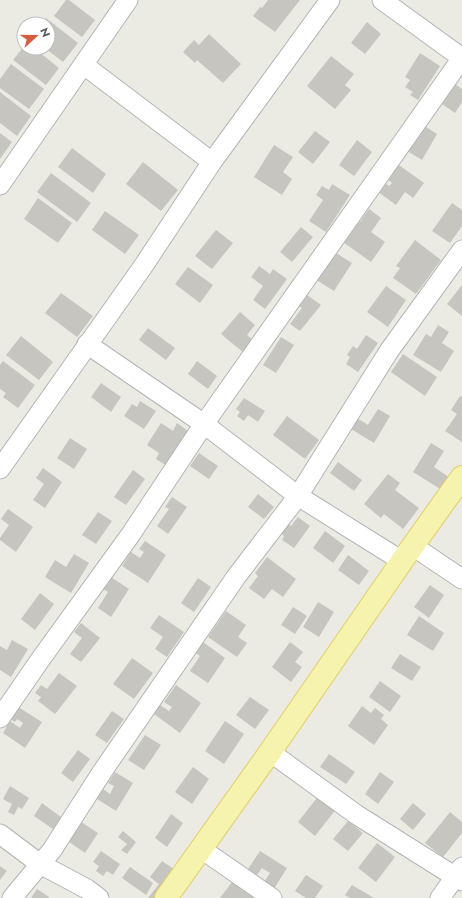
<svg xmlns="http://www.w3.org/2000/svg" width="462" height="898" viewBox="0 0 462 898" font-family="Jost,sans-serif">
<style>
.building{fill:#c7c5c0}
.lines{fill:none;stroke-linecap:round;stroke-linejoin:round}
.minor-casing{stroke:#b3b4b9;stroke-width:21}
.major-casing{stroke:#e1ce67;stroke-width:24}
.minor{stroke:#fff;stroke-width:19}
.major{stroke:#f6f3ae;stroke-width:22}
</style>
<rect width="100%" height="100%" fill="#ecebe3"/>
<g class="building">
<polygon points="66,0 69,0 95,20 82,37 54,16"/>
<polygon points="268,0 300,0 275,32 253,16 260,7 262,8"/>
<polygon points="46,18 78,43 63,62 45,48 48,48 48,24 41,24"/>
<polygon points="367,22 381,34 365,54 351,43"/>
<polygon points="209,34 241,64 223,83 197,60 195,63 183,52 194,40 199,45"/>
<polygon points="24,46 24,48 34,48 59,68 46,85 13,60"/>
<polygon points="420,53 440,66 418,100 410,95 413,92 405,87 410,80 405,77"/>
<polygon points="331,56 354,74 345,85 351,90 335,109 307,86"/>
<polygon points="11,64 44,89 29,109 0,88 0,79"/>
<polygon points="455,84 462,89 462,102 455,113 442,104"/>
<polygon points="0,92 31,116 17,136 0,123"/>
<polygon points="423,125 437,134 422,160 404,149"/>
<polygon points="315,131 330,142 313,164 298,152"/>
<polygon points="0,133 12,142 0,159"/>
<polygon points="357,140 372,152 354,176 339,165"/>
<polygon points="274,145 293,157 283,172 292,179 282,195 254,177"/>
<polygon points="72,148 106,174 93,193 58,167"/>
<polygon points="143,162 178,190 161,211 126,184"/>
<polygon points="396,163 424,183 413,198 405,192 396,205 377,191 383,182 389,186 392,183 386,178"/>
<polygon points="51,173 91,203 77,222 37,192"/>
<polygon points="332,184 350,195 326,232 309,221 323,200 316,195 322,186 329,190"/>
<polygon points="38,198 72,223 58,243 24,219"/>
<polygon points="452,203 462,210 462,226 450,243 432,231"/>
<polygon points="369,209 381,218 371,232 385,242 371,262 340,240 355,219 359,223"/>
<polygon points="105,211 139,235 125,254 92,230"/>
<polygon points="301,227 313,237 292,262 280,252"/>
<polygon points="216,230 233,243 212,269 195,256"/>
<polygon points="415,240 441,260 416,294 393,278 400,268 396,266"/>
<polygon points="333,251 352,263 334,291 315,279"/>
<polygon points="259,266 270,274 273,269 287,279 265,309 253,300 263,286 251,277"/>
<polygon points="188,267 213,285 200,303 175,284"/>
<polygon points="462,285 462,316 447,304"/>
<polygon points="386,286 406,300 388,327 367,312"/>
<polygon points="303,292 321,305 300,331 290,324 302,308 295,303"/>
<polygon points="61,293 93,316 77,337 45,313"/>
<polygon points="240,312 255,325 247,335 254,341 244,353 221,334"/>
<polygon points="438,325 449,332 442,343 454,351 441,372 413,355 426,334 431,337"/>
<polygon points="148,328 175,348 166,360 139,340"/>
<polygon points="366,335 378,343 358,372 346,364 350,357 347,355 353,346 357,349"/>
<polygon points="21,336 53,362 39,380 6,355"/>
<polygon points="281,337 294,345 276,373 263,365"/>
<polygon points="403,354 437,377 425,396 391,372"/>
<polygon points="3,361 35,385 18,408 3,397 6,393 0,389 0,365"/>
<polygon points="197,361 217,376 208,389 188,374"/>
<polygon points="101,383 121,397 111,412 91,397"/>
<polygon points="460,396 462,397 462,442 445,431 457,414 451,410"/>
<polygon points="244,398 265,411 258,422 248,415 244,421 237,416 240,412 236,409"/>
<polygon points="140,401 156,411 144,429 124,416 132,404 137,407"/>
<polygon points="378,409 390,416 374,443 351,429 357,418 368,425"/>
<polygon points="287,416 319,440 305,459 273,435"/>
<polygon points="161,423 173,431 177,423 188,431 167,466 156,459 159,453 147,445"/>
<polygon points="70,438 87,449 74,469 57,458"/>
<polygon points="431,443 444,451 434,467 453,480 445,492 413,472"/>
<polygon points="199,453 218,466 209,479 190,466"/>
<polygon points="338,462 362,480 354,491 330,473"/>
<polygon points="43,468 62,482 45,508 33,500 44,484 36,478"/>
<polygon points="133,470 145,479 126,505 114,497"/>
<polygon points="388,474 400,483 395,490 419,508 403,529 384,514 381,518 364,504"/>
<polygon points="258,494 274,507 264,519 248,507"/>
<polygon points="172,497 187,507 168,534 157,526 169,509 165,507"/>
<polygon points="8,509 33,527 16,552 0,540 0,538 9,525 1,519"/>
<polygon points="98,512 112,521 96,544 82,535"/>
<polygon points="298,517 310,526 294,548 282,540 284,536 281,533 288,524 291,526"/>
<polygon points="325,531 345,546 333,563 313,548"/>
<polygon points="145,541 166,555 148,583 122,566 131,552 140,558 144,552 139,549"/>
<polygon points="74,554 89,563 71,593 45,577 55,560 66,567"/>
<polygon points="348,555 369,571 359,585 338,570"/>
<polygon points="267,557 296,579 283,597 272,589 264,599 249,588 258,576 255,573"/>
<polygon points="111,577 129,589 111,617 98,608 108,592 103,589"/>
<polygon points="198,578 211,587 194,612 181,603"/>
<polygon points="430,585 444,595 429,618 414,607"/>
<polygon points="40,593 54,604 35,630 21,619"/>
<polygon points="318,602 334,612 319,637 303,627"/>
<polygon points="293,607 307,616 295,634 281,625"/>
<polygon points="226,611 246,625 238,637 247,643 237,657 208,637"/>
<polygon points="159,615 184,632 167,657 155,649 163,637 150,628"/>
<polygon points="419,616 444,633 433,651 407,635"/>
<polygon points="81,623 100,638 81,662 70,654 82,638 74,632"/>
<polygon points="199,639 225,658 208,683 190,671 200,656 191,650"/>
<polygon points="12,640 28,649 11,677 0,670 0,646 7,650"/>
<polygon points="290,642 303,652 295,662 302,667 291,682 272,667"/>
<polygon points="400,654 421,667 412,681 391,668"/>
<polygon points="132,658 153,673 134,699 113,684"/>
<polygon points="59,673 77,686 55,714 38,701 41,697 35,693 41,685 47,689"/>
<polygon points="380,681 401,696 390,712 369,697"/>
<polygon points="176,685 201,703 180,733 154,714 160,705 169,711 172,707 164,702"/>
<polygon points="250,697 269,710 255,729 236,715"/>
<polygon points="15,705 42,722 25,748 3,733 10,721 20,728 23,723 17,719 15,722 7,717"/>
<polygon points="362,706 371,713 375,708 384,715 381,719 388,725 374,745 348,726"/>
<polygon points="112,711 124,719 107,743 95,735"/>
<polygon points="225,721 244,734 224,764 205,751"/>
<polygon points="145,735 161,745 144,770 128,760"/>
<polygon points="78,750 90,759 73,782 61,773"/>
<polygon points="329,754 355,772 346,784 320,767"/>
<polygon points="193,767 209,779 192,804 175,792"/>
<polygon points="115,772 133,783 116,811 97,799 103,789 110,794 114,786 108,783"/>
<polygon points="380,772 394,782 378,804 365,794"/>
<polygon points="10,786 29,798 22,809 18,807 14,815 8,812 12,804 3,799"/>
<polygon points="320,794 337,808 315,836 298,822"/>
<polygon points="42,803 61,817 53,829 34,816"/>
<polygon points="413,803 426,814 413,830 400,819"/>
<polygon points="450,812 462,822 462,833 443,857 425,843"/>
<polygon points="171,814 183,823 167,847 155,838"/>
<polygon points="78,820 98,833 85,853 65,839"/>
<polygon points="348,821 363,833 348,851 333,839"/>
<polygon points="123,831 136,842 127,854 121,850 127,844 118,837"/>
<polygon points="377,843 395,857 376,882 358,868"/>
<polygon points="101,851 120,864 113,875 107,871 103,876 96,871 99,866 93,862"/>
<polygon points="260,851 287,868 274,889 264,882 270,873 262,868 257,875 248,869"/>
<polygon points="162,861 178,872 160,898 148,898 159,884 150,877"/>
<polygon points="0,866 7,871 0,880"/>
<polygon points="130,867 153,883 146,895 122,878"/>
<polygon points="306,875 323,886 315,898 306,898 295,891"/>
<polygon points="232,882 255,898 220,898"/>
<polygon points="352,885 374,898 350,898 345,895"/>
<polygon points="37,889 49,897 48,898 31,898"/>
</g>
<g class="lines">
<defs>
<g id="minor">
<polyline points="382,0 462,58"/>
<polyline points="84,65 212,162"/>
<polyline points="0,185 128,0"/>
<polyline points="87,344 204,424 298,496 402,561"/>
<polyline points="0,469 144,265 212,162 330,0"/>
<polyline points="413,546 462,579"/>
<polyline points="0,718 40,660 131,534 204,424 462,58"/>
<polyline points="270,752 357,815 462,881"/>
<polyline points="0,834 40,864 87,889 99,898"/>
<polyline points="200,848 272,898"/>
<polyline points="12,898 52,850 102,772 236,577 298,496 389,351 462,250"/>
<polyline points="440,898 462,867"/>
</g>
<polyline id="major" points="166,898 270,752 402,561 462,477"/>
</defs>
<use href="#minor" class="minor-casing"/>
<use href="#major" class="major-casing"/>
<use href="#minor" class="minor"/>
<use href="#major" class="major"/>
</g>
<g transform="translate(36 36) rotate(69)"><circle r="19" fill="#ffffff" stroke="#bdbec0"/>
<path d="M0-3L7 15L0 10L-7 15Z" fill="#d55e40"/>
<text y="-6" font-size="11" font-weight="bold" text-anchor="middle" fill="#5b5d62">N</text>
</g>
</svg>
